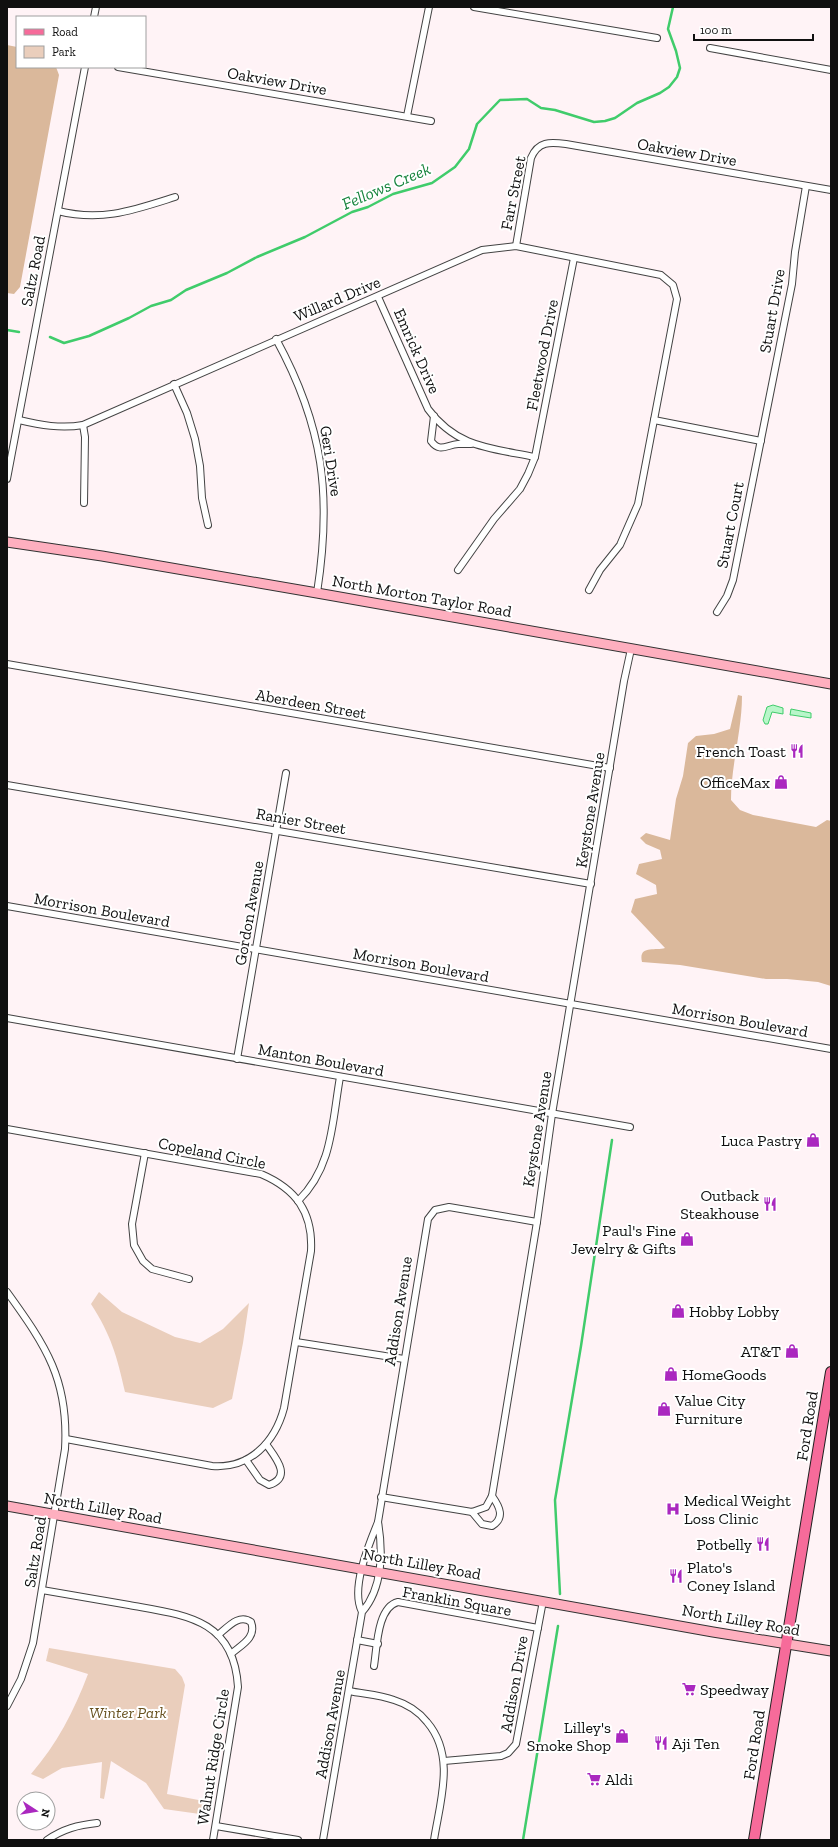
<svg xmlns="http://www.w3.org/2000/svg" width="838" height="1847" viewBox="0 0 838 1847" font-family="'Zilla Slab',serif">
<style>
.green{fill:#eacebc}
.forest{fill:#dab89b}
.water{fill:#b8f6c9;stroke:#40cc6b}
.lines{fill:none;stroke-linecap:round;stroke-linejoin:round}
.stream{stroke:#40cc6b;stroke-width:2.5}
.street-casing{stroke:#434343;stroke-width:8}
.secondary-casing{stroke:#323232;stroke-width:11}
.primary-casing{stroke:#212121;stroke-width:12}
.street{stroke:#fff;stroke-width:6}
.secondary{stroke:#feafbf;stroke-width:9}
.primary{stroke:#f66b9a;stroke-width:10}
.labels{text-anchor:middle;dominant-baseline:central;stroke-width:4;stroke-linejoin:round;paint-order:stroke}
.street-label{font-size:16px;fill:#101010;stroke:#fff}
.poi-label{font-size:16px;fill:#101010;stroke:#fff;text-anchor:end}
.park-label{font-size:16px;font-style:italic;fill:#685220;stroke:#fff}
.water-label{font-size:17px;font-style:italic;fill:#17843d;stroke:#fff}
</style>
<rect width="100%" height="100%" fill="#fff3f6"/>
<g class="green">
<path d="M99 1292 122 1312 175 1337 200 1343 223 1329 249 1303 243 1343 232 1399 213 1408 125 1392C117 1356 111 1335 91 1304Z"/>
<path d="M49 1648 175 1669 182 1677 185 1685 167 1794 209 1802 207 1815 164 1809 146 1783 111 1761 104 1799 100 1798 102 1762 62 1768 43 1779 31 1774C57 1744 74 1711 88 1674L46 1661Z"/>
</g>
<g class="forest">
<polygon points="7,45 17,47 17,67 56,67 59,75 20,287 14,294 7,293"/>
<path d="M738 695 742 696C742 731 731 765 731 800L740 810 753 815 816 827 827 820 831 821V986L818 982 787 979H766L680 965 642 962C638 945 655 951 665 948L631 912 635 899 657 894 656 885 636 874 639 864 662 859 660 850 646 844 640 838 646 833 670 840 676 799 683 776 688 743 696 736 714 734 730 729Z"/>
</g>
<g class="water">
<polygon points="773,705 783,708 783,714 772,712 768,724 765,724 763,720 767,707"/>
<polygon points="791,709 811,713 811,718 792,715 790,715"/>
</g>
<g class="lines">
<g class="stream">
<polyline points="7,330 19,332"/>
<polyline points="50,337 64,343 89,336 129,318 151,306 171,300 186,290 227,273 257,257 305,237 352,212 368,207 393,194 432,183 455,167 469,149 477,124 500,100 527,99 541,108 555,110 594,122 605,121 615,118 637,103 660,93 669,87 677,77 680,68 676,51 668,29 673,7"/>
<polyline points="560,1594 555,1500 581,1346 612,1140"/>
<polyline points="523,1840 558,1626"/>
</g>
<defs>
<g id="street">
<polyline points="474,7 657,38"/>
<polyline points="94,17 96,7"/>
<polyline points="710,48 831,70"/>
<polyline points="118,67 431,121"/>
<polyline points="407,116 429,7"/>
<path d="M58 211C102 222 134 210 175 197"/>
<path d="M516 246 531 158C538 141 550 142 566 144L831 190"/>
<path d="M378 297 428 409C457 448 491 448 535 457"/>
<path d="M276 339C324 427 332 496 317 593"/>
<polyline points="174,384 187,413 195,439 200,466 202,498 208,525"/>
<path d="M434 416 431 441C440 453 446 445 458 444 462 444 466 444 471 444"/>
<path d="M19 420C40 425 61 429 83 425L482 250 516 246 661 275 673 285 677 299 638 504 620 545 600 570 589 590"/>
<polyline points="654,420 761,441"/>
<polyline points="83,425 85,437 84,503"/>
<polyline points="7,479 85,67"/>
<polyline points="458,570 494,519 520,489 528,474 535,457 574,258"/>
<polyline points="717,612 727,596 733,580 792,284 795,252 806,186"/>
<polyline points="7,664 610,768"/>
<polyline points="7,785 591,884"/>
<polyline points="7,906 831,1049"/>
<polyline points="7,1018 630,1127"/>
<polyline points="237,1059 286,773"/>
<path d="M7 1129 261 1174C296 1189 313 1212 311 1251L284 1408C275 1442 250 1469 212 1466L66 1439"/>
<polyline points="145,1153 132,1224 134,1245 143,1261 152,1269 189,1279"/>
<path d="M298 1201C333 1167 332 1122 340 1077"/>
<path d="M7 1292C46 1346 69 1380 65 1449L33 1643 21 1679 7 1706"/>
<polyline points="296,1342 404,1359"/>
<path d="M246 1460 260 1480 269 1485C293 1477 275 1457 266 1444"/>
<polyline points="381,1497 472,1512 486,1507 492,1496 537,1222 552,1114 624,681 631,649"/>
<path d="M472 1512 482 1524 492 1526C505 1518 500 1507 492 1496"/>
<polyline points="378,1522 428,1219 435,1210 449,1207 537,1222"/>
<path d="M42 1590C71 1595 100 1600 129 1605 184 1615 234 1618 238 1687L213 1840"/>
<path d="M218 1635C227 1628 239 1613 251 1622 257 1638 241 1645 231 1654"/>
<polyline points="357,1640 378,1644"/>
<path d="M374 1666C377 1648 377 1607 398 1602L538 1628"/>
<path d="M349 1691C364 1694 380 1695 394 1700 407 1704 419 1712 427 1722 456 1756 440 1801 434 1840"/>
<polyline points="444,1761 501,1756 508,1753 516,1744 543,1601"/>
<polyline points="216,1826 298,1840"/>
<path d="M47 1840C63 1829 78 1825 97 1823"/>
<path d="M323 1840 362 1612C383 1588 383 1551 378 1522 369 1544 350 1589 362 1612"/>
</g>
<g id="secondary">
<polyline points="7,542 102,556 317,593 831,684"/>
<polyline points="7,1506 713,1632 831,1651"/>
</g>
<polyline id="primary" points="754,1840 831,1372"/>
</defs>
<use href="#street" class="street-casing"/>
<use href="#secondary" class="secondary-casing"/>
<use href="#primary" class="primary-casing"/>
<use href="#street" class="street"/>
<use href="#secondary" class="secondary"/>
<use href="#primary" class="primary"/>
</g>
<defs>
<symbol id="restaurant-bare" viewBox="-9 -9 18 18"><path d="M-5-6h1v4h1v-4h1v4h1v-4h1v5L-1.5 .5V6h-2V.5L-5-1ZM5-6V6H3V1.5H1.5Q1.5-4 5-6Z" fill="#aa28bf" stroke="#fff" stroke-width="2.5" paint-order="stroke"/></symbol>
<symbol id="shop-bare" viewBox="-9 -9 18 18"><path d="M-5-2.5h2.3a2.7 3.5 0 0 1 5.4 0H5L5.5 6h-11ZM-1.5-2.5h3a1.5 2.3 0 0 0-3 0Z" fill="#aa28bf" stroke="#fff" stroke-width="2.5" paint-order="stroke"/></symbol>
<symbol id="hospital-bare" viewBox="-9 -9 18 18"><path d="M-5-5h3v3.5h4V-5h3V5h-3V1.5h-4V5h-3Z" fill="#aa28bf" stroke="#fff" stroke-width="2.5" paint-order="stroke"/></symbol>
<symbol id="supermarket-bare" viewBox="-9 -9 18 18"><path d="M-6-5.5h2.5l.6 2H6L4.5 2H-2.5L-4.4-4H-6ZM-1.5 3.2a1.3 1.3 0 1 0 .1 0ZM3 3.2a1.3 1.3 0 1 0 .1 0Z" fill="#aa28bf" stroke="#fff" stroke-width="2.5" paint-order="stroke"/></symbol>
</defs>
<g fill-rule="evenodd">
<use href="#restaurant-bare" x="787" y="741" width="20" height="20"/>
<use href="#shop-bare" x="771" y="772" width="20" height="20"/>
<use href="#shop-bare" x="803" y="1130" width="20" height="20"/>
<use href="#restaurant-bare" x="760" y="1194" width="20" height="20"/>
<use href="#shop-bare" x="677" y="1229" width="20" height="20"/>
<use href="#shop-bare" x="668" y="1301" width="20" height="20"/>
<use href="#shop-bare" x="782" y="1341" width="20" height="20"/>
<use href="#shop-bare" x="661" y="1364" width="20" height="20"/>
<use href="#shop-bare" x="654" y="1399" width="20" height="20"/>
<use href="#hospital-bare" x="663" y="1499" width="20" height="20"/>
<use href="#restaurant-bare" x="753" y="1534" width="20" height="20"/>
<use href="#restaurant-bare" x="666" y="1566" width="20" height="20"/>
<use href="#supermarket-bare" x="679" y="1679" width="20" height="20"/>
<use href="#shop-bare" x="612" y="1726" width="20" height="20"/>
<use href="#restaurant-bare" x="651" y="1733" width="20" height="20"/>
<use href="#supermarket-bare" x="584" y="1769" width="20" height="20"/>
</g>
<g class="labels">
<g class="street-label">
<text transform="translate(277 81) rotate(10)">Oakview Drive</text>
<text transform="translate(687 152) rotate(10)">Oakview Drive</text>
<text transform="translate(513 193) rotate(-79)">Farr Street</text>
<text transform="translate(33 271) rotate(-79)">Saltz Road</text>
<text transform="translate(337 299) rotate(-23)">Willard Drive</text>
<text transform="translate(772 311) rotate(-80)">Stuart Drive</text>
<text transform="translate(417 351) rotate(66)">Emrick Drive</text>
<text transform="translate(542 355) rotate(-79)">Fleetwood Drive</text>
<text transform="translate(331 461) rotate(81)">Geri Drive</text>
<text transform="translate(730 525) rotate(-79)">Stuart Court</text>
<text transform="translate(422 596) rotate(10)">North Morton Taylor Road</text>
<text transform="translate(311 704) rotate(10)">Aberdeen Street</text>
<text transform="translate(590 810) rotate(-81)">Keystone Avenue</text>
<text transform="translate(301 821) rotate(10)">Ranier Street</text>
<text transform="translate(102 910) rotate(10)">Morrison Boulevard</text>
<text transform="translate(249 913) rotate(-80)">Gordon Avenue</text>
<text transform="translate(421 965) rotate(10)">Morrison Boulevard</text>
<text transform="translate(740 1020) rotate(10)">Morrison Boulevard</text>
<text transform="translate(321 1060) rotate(10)">Manton Boulevard</text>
<text transform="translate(537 1129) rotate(-81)">Keystone Avenue</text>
<text transform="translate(212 1153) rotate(11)">Copeland Circle</text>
<text transform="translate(398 1311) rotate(-81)">Addison Avenue</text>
<text transform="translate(807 1426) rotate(-81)">Ford Road</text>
<text transform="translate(103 1508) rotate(10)">North Lilley Road</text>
<text transform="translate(35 1552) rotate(-81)">Saltz Road</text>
<text transform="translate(422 1564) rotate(10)">North Lilley Road</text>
<text transform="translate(457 1601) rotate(10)">Franklin Square</text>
<text transform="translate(741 1620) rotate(10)">North Lilley Road</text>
<text transform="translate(514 1684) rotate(-80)">Addison Drive</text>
<text transform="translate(330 1724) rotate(-80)">Addison Avenue</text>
<text transform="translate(754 1745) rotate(-81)">Ford Road</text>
<text transform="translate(213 1757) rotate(-81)">Walnut Ridge Circle</text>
</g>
<g class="poi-label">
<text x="786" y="751">French Toast</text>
<text x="770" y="782">OfficeMax</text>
<text x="802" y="1140">Luca Pastry</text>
<text x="759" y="1195">Outback<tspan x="759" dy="18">Steakhouse</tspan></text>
<text x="676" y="1230">Paul's Fine<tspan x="676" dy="18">Jewelry &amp; Gifts</tspan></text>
<text x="689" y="1311" text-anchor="start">Hobby Lobby</text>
<text x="781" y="1351">AT&amp;T</text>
<text x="682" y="1374" text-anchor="start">HomeGoods</text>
<text x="675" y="1400" text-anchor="start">Value City<tspan x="675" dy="18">Furniture</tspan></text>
<text x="684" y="1500" text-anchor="start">Medical Weight<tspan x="684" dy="18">Loss Clinic</tspan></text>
<text x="752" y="1544">Potbelly</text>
<text x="687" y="1567" text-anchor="start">Plato's<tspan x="687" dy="18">Coney Island</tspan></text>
<text x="700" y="1689" text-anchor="start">Speedway</text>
<text x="611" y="1727">Lilley's<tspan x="611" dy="18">Smoke Shop</tspan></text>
<text x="672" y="1743" text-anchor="start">Aji Ten</text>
<text x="605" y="1779" text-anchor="start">Aldi</text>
</g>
<g class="park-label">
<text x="128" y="1712">Winter Park</text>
</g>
<g class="water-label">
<text transform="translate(386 186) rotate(-23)">Fellows Creek</text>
</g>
</g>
<rect width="838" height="1847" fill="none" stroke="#101010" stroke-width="16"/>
<rect x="16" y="16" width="130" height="52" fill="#ffffff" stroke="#9f9f9f"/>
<rect x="24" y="29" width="20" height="6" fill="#f66b9a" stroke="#9f9f9f"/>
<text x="52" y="36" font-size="12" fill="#101010">Road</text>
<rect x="24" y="46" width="20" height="12" fill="#eacebc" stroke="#9f9f9f"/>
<text x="52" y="56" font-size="12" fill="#101010">Park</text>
<g transform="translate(36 1811) rotate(102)"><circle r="19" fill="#ffffff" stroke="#9f9f9f"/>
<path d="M0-3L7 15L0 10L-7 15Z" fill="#aa28bf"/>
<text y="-6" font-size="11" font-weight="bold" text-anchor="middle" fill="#101010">N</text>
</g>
<path d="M694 34v6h119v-6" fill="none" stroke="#101010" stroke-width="2"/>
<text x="700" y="34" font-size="12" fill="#101010" stroke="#ffffff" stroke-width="3" paint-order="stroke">100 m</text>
</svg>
